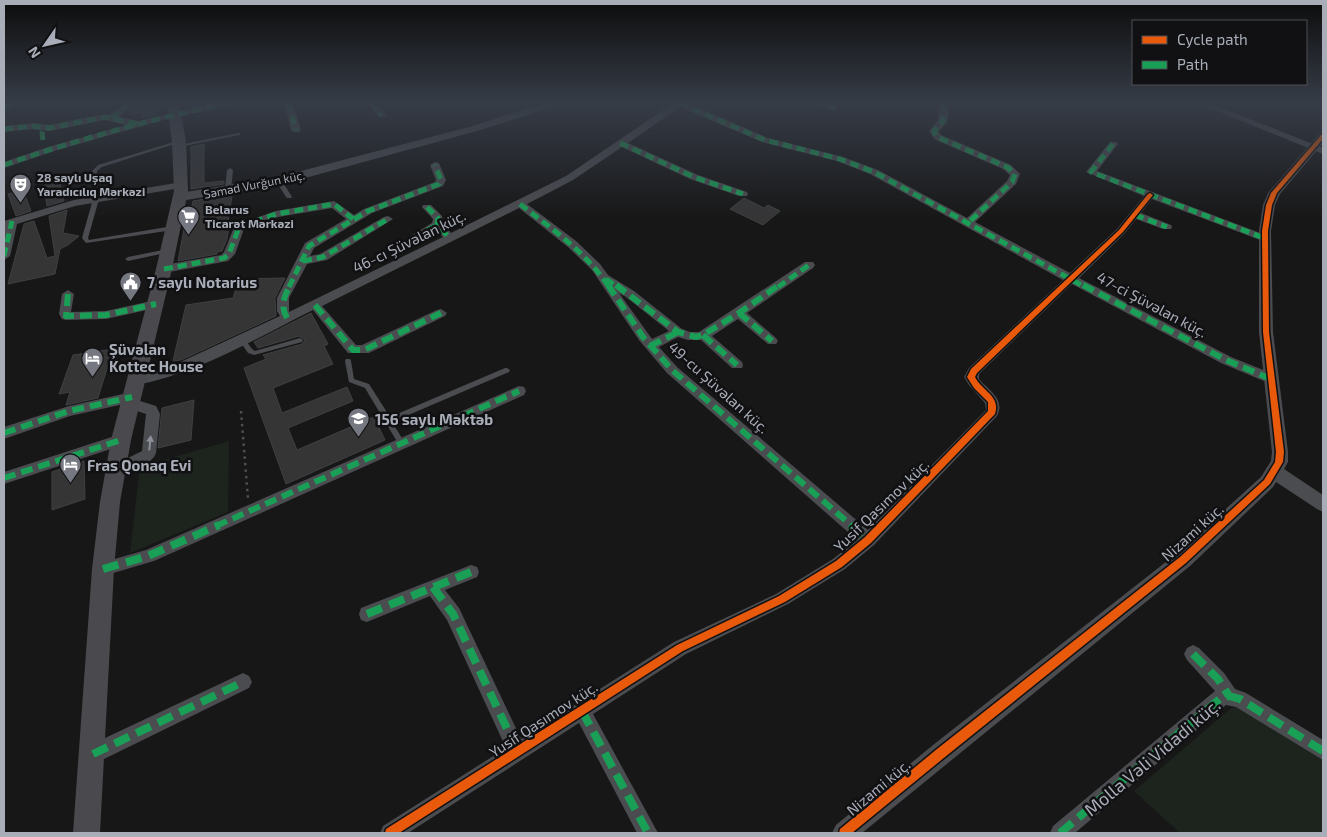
<svg xmlns="http://www.w3.org/2000/svg" width="1327" height="837" viewBox="0 0 1327 837" font-family="'Exo 2',sans-serif">
<style>
.green{fill:#1d241e}
.building{fill:#353536;stroke:#3f4043}
.lines{fill:none;stroke-linecap:round;stroke-linejoin:round}
.path{stroke:#4d4e52;stroke-width:2.5;stroke-dasharray:2.5 4;stroke-linecap:butt}
.service{fill:#4b4c50;fill-rule:evenodd}
.minor{fill:#4b4c50;fill-rule:evenodd}
.tertiary{fill:#4b4c50;fill-rule:evenodd}
.secondary{fill:#4a4a4e;fill-rule:evenodd}
.quiet-far2{stroke:#1a9f57;stroke-width:5;stroke-dasharray:9 5;stroke-linecap:butt}
.quiet-far1{stroke:#1a9f57;stroke-width:6;stroke-dasharray:12 6;stroke-linecap:butt}
.quiet{stroke:#1a9f57;stroke-width:8;stroke-dasharray:16 8;stroke-linecap:butt}
.cycleway-casing{stroke:#111113;stroke-width:3}
.cycleway{fill:#e8590c;fill-rule:evenodd}
.oneway{fill:#8c9099}
.labels{text-anchor:middle;dominant-baseline:central;stroke-width:5;stroke-linejoin:round;paint-order:stroke}
.far-poi-label{font-size:12px;font-weight:bold;fill:#a8adb8;stroke:#111113;text-anchor:start}
.far-street-label{font-size:12px;fill:#a8adb8;stroke:#111113}
.street-label{font-size:15px;fill:#a8adb8;stroke:#111113}
.poi-label{font-size:15px;font-weight:bold;fill:#a8adb8;stroke:#111113;text-anchor:start}
.near-street-label{font-size:18px;fill:#a8adb8;stroke:#111113}
</style>
<rect width="100%" height="100%" fill="#171717"/>
<g class="green">
<polygon points="229,441 228,512 130,553 140,467"/>
<polygon points="1238,706 1249,710 1323,757 1323,833 1180,833 1134,791 1230,709"/>
</g>
<g class="building">
<polygon points="139,102 165,102 166,107 155,110 156,115 143,118 143,112 131,115 130,109 133,106 131,104"/>
<polygon points="204,144 204,183 224,181 224,184 191,189 191,147"/>
<polygon points="59,180 64,201 47,206 44,185"/>
<polygon points="23,190 31,211 16,216 8,194"/>
<polygon points="223,196 223,197 232,196 228,222 230,221 227,239 222,251 217,252 217,254 178,261 184,229 187,229 193,201"/>
<polygon points="744,198 764,208 768,205 780,211 763,225 730,209"/>
<polygon points="67,210 63,233 79,236 68,245 60,249 55,274 8,284 24,224 34,221 47,258 55,256 49,216"/>
<polygon points="285,278 275,298 276,316 181,360 173,361 186,305 233,298 239,279"/>
<polygon points="311,313 328,344 324,346 333,364 273,388 282,413 347,387 353,401 288,428 297,450 374,417 385,440 286,484 244,368 266,359 263,355 302,344 305,340 299,336 258,348 254,342"/>
<polygon points="113,349 98,398 66,405 70,392 59,394 73,355"/>
<polygon points="194,400 191,440 158,448 162,408"/>
<polygon points="84,461 85,499 52,510 52,472"/>
</g>
<g class="lines">
<polyline class="path" points="241,411 248,499"/>
<g class="service">
<polygon points="238,133 240,133 240,135 179,147 177,146 179,145"/>
<polygon points="177,141 181,142 102,167 97,171 97,185 94,187 91,185 92,171 98,165"/>
<polygon points="230,168 233,170 231,190 228,192 225,190 227,170"/>
<polygon points="279,179 282,181 292,197 291,198 287,198 286,197 276,181"/>
<polygon points="96,197 99,199 88,238 89,240 173,226 176,228 173,230 86,243 82,238 93,199"/>
<polygon points="168,249 170,250 170,252 128,261 125,259 128,257"/>
<polygon points="240,338 244,338 252,349 255,351 300,338 303,340 302,342 254,355 248,353 239,340"/>
<polygon points="346,359 350,359 351,361 354,379 369,384 390,417 505,368 507,368 510,370 509,372 392,422 405,443 403,445 399,445 365,388 349,382 345,361"/>
</g>
<g class="minor">
<polygon points="9,102 24,102 4,109 4,103"/>
<polygon points="219,102 237,102 233,105 177,116 54,151 4,168 4,162 48,147 127,125 105,120 49,131 33,129 4,132 4,126 33,123 49,125 105,114 110,115 126,103 131,106 119,117 139,121"/>
<polygon points="284,102 293,102 301,130 299,132 293,132 291,130"/>
<polygon points="366,102 375,102 387,115 385,117 379,117"/>
<path d="M675 102H685L768 138 843 157 878 170 967 218 1007 181 1010 175 1003 169 934 139 929 131 938 120 939 102H949L948 121 939 131 941 135 1011 165 1020 174 1016 184 975 222 1070 273 1117 229 1144 196 1086 172 1110 142H1116L1118 144 1097 171 1268 236 1270 238 1268 240H1260L1152 199 1141 213 1171 225 1172 227 1171 229H1163L1136 219 1125 233 1079 278 1231 357 1276 375 1278 379 1276 383 1271 384 1221 363 1072 284 979 374V379C988 390 1006 399 997 416L874 545 845 569 788 604 686 654 593 714 658 833H637L579 723 408 833H380L383 826 506 748 447 620 430 596 367 622 361 620 359 614 361 608 471 565 477 567 479 572 477 577 445 590 459 608 521 739 674 642 776 594 833 559 857 540 667 373 639 340 592 270 568 247 519 208 322 306 356 345H362L437 310 441 309 447 313 445 316 369 353H348L313 310C257 338 197 374 136 385L131 384 129 380 131 376 161 371 280 316 277 311V298L305 243 346 219 332 208 278 217 244 229 235 254 228 261 164 273 158 269 164 265 221 255 224 252 235 225 276 211 334 201 354 215 364 209 435 182 436 180 430 165 435 162 439 163 446 180 443 186 372 213 314 248 310 256 320 254 384 217 388 216 393 219 327 260 307 264 289 298V312L443 237 436 230 415 240 409 237 432 223 433 219 422 207 423 205H431L442 216 443 224 451 233 566 176ZM680 107 762 142 837 161 870 174 1063 280 969 368 964 377 969 385 985 403 986 410 868 530 677 367 659 347 678 337 688 340H701L732 368H742L743 365 742 362 712 336 738 319 768 344H776L778 341 776 338 747 313 813 268 815 265 813 262H805L699 332H690L682 329 634 291 608 275 600 264 576 241 527 204 573 180 622 147 690 179 739 196H747L748 194 747 192 698 175 628 143ZM619 293 626 297 669 331 652 339Z"/>
<polygon points="810,102 824,102 840,108 835,111"/>
<polygon points="1195,102 1207,102 1323,148 1323,154"/>
<polygon points="182,182 186,183 187,185 186,187 75,206 17,224 10,256 4,260 4,221 74,200"/>
<polygon points="68,290 74,294 71,312 106,311 156,300 162,304 156,308 106,319 66,320 62,319 59,314 62,294"/>
<polygon points="519,386 524,387 526,391 524,395 154,561 103,576 97,574 95,569 97,564 146,550"/>
<polygon points="132,392 137,393 139,397 137,400 156,406 160,414 156,453 154,457 150,461 120,475 115,477 110,475 108,471 110,467 142,451 146,414 125,407 124,404 70,416 4,439 4,427 69,406"/>
<polygon points="121,434 126,436 128,440 126,444 4,484 4,472"/>
<polygon points="1193,645 1199,648 1224,673 1235,689 1246,693 1323,740 1323,760 1236,707 1226,705 1075,833 1050,833 1053,826 1215,691 1187,660 1184,654 1187,648"/>
<polygon points="243,673 249,676 252,682 249,688 100,761 93,763 86,761 84,754 86,747"/>
</g>
<g class="tertiary">
<polygon points="548,102 564,102 563,104 477,131 283,184 180,201 174,197 180,193 278,177 469,127"/>
<polygon points="1323,133 1323,143 1280,194 1275,205 1271,231 1273,332 1288,452 1288,462 1284,469 1323,495 1323,512 1317,509 1276,482 1273,487 1190,566 862,833 832,833 836,825 933,745 1176,554 1261,477 1271,461 1272,452 1259,332 1259,231 1263,205 1268,193 1319,134"/>
</g>
<polygon class="secondary" points="167,102 179,102 186,142 188,191 172,269 131,440 120,502 114,569 100,833 73,833 92,569 100,502 111,440 156,269 174,191 172,142"/>
<g class="quiet-far2">
<polyline points="279,102 282,102"/>
<polyline points="288,102 296,130"/>
<polyline points="370,102 382,115"/>
<polyline points="814,102 835,108"/>
<polyline points="944,102 943,121 934,131 937,137 1007,167 1015,174 1012,182 969,222"/>
<polyline points="679,103 765,140 840,159 874,172 1085,287"/>
<polyline points="4,106 20,102"/>
<polyline points="112,118 126,106"/>
<polyline points="4,129 33,126 49,128 105,117 139,124"/>
<polyline points="43,140 42,133 44,128"/>
<polyline points="620,143 694,177 743,194"/>
<polyline points="1113,144 1091,172 1264,238"/>
<path d="M4 165C79 139 155 118 233 102"/>
<path d="M520 204C553 230 585 251 609 287"/>
<polyline points="427,207 438,218 437,225 450,238"/>
<polyline points="1135,215 1167,227"/>
<polyline points="415,237 437,225"/>
<polyline points="4,256 12,221"/>
<polyline points="303,261 323,257 388,219"/>
<polyline points="164,269 224,258 229,254 239,227 276,214 334,204 353,219"/>
<polyline points="606,279 618,287"/>
<polyline points="289,287 309,246 368,211 439,184 441,180 435,165"/>
<polyline points="778,287 809,265"/>
</g>
<g class="quiet-far1">
<polyline points="608,285 643,337 672,370 852,526"/>
<polyline points="616,285 678,332 696,337 703,335 739,313 779,285"/>
<polyline points="1083,285 1226,360 1271,379"/>
<polyline points="68,294 66,316 106,315 156,304"/>
<polyline points="315,305 353,350 364,350 441,313"/>
<polyline points="739,313 772,341"/>
<path d="M287 318C280 306 284 297 290 285"/>
<polyline points="703,335 737,365"/>
<polyline points="650,346 678,332"/>
<polyline points="4,433 69,411 132,397"/>
<polyline points="4,478 121,440"/>
<polyline points="216,526 519,391"/>
</g>
<g class="quiet">
<polyline points="850,525 868,540"/>
<polyline points="103,569 148,556 219,525"/>
<polyline points="433,587 453,614 518,752"/>
<polyline points="367,614 471,572"/>
<polyline points="1193,654 1218,679 1229,696"/>
<polyline points="582,711 648,833"/>
<polyline points="93,754 243,682"/>
<polyline points="1060,833 1222,697 1229,696 1240,699 1323,751"/>
</g>
<defs>
<g id="cycleway">
<polygon points="1321,135 1323,135 1323,139 1277,193 1272,205 1268,231 1269,332 1284,452 1283,462 1270,484 1186,563 945,757 852,833 839,833 840,829 937,749 1180,557 1264,480 1275,462 1276,452 1263,332 1262,231 1266,205 1271,193"/>
<path d="M1150 193 1153 195 1123 232 977 373 975 377C982 391 1001 396 995 414L871 543 842 567 785 602 683 651 399 833H385L386 829 677 645 779 596 836 561 865 537 988 411V402L974 388 967 377 971 369 1119 230 1148 194Z"/>
</g>
</defs>
<use href="#cycleway" class="cycleway-casing"/>
<use href="#cycleway" class="cycleway"/>
</g>
<defs><path id="oneway-solid" d="M-6-.8H1V-3.2L6.5 0L1 3.2V.8H-6Z" transform="scale(1.25)"/></defs>
<use class="oneway" href="#oneway-solid" transform="translate(150 443) rotate(-84)"/>
<linearGradient id="sky" x2="0" y2="1"><stop stop-color="#0d0d0d"/><stop offset="0.47" stop-color="#363c47"/><stop offset="1" stop-color="#363c47" stop-opacity="0"/></linearGradient>
<rect width="1327" height="219" fill="url(#sky)"/>
<defs>
<symbol id="theatre-pin" viewBox="-11 -11 22 30"><path d="M0 17L-7.5 6A9.5 9.5 0 1 1 7.5 6Z" fill="#757880" stroke="#111113"/><path d="M-5-5.5Q0-4 5-5.5V0Q5 5 0 6Q-5 5-5 0ZM-3.3-2.5H-1v1.5H-3.3ZM1-2.5H3.3v1.5H1ZM-2.8 1Q0 5.5 2.8 1Z" fill="#fff"/></symbol>
<symbol id="supermarket-pin" viewBox="-11 -11 22 30"><path d="M0 17L-7.5 6A9.5 9.5 0 1 1 7.5 6Z" fill="#757880" stroke="#111113"/><path d="M-6-5.5h2.5l.6 2H6L4.5 2H-2.5L-4.4-4H-6ZM-1.5 3.2a1.3 1.3 0 1 0 .1 0ZM3 3.2a1.3 1.3 0 1 0 .1 0Z" fill="#fff"/></symbol>
<symbol id="civic-pin" viewBox="-11 -11 22 30"><path d="M0 17L-7.5 6A9.5 9.5 0 1 1 7.5 6Z" fill="#757880" stroke="#111113"/><path d="M-.6-6.5H3V-4.5H.6V-3L4-1V1h2V6H-6V1h2V-1L-.6-3ZM-1.2 2.5V6h2.4V2.5Z" fill="#fff"/></symbol>
<symbol id="hotel-pin" viewBox="-11 -11 22 30"><path d="M0 17L-7.5 6A9.5 9.5 0 1 1 7.5 6Z" fill="#757880" stroke="#111113"/><path d="M-6-4.5h1.5V1H6V5H4.5V3h-9V5H-6ZM-4 0a1.8 1.8 0 1 1 3.6 0ZM.5 0V-2.5h3Q6-2.5 6 0Z" fill="#fff"/></symbol>
<symbol id="school-pin" viewBox="-11 -11 22 30"><path d="M0 17L-7.5 6A9.5 9.5 0 1 1 7.5 6Z" fill="#757880" stroke="#111113"/><path d="M0-5L7-2L0 1L-7-2ZM-4 1L0 2.5L4 1V4Q0 6-4 4Z" fill="#fff"/></symbol>
</defs>
<g fill-rule="evenodd">
<use href="#theatre-pin" x="8" y="172" width="25" height="34"/>
<use href="#supermarket-pin" x="176" y="204" width="25" height="34"/>
<use href="#civic-pin" x="118" y="270" width="25" height="34"/>
<use href="#hotel-pin" x="80" y="346" width="25" height="34"/>
<use href="#school-pin" x="346" y="406" width="25" height="34"/>
<use href="#hotel-pin" x="58" y="452" width="25" height="34"/>
</g>
<g class="labels">
<g class="far-poi-label">
<text x="37" y="177">28 saylı Uşaq<tspan x="37" dy="14">Yaradıcılıq Mərkəzi</tspan></text>
<text x="205" y="209">Belarus<tspan x="205" dy="14">Ticarət Mərkəzi</tspan></text>
</g>
<g class="far-street-label">
<text transform="translate(254 184) rotate(-11)">Səməd Vurğun küç.</text>
</g>
<g class="street-label">
<text transform="translate(409 241) rotate(-26)">46-cı Şüvəlan küç.</text>
<text transform="translate(1152 304) rotate(28)">47-ci Şüvəlan küç.</text>
<text transform="translate(719 387) rotate(42)">49-cu Şüvəlan küç.</text>
<text transform="translate(881 505) rotate(-44)">Yusif Qasımov küç.</text>
<text transform="translate(1192 532) rotate(-42)">Nizami küç.</text>
<text transform="translate(543 719) rotate(-33)">Yusif Qasımov küç.</text>
<text transform="translate(878 787) rotate(-40)">Nizami küç.</text>
</g>
<g class="poi-label">
<text x="147" y="282">7 saylı Notarius</text>
<text x="109" y="349">Şüvəlan<tspan x="109" dy="17">Kottec House</tspan></text>
<text x="375" y="419">156 saylı Məktəb</text>
<text x="87" y="465">Fras Qonaq Evi</text>
</g>
<g class="near-street-label">
<text transform="translate(1152 757) rotate(-40)">Molla Vəli Vidadi küç.</text>
</g>
</g>
<rect width="1327" height="837" fill="none" stroke="#a8adb8" stroke-width="10"/>
<rect x="1132" y="20" width="175" height="65" fill="#111113" stroke="#4d4f55"/>
<rect x="1142" y="36" width="25" height="8" fill="#e8590c" stroke="#4d4f55"/>
<text x="1177" y="45" font-size="15" fill="#a8adb8">Cycle path</text>
<rect x="1142" y="61" width="25" height="8" fill="#1a9f57" stroke="#4d4f55"/>
<text x="1177" y="70" font-size="15" fill="#a8adb8">Path</text>
<g transform="translate(45 45) rotate(236)" stroke="#111113" stroke-width="4" paint-order="stroke">
<path d="M0-4L9 19L0 12L-9 19Z" fill="#a8adb8"/>
<text y="-8" font-size="14" font-weight="bold" text-anchor="middle" fill="#a8adb8">N</text>
</g>
</svg>
